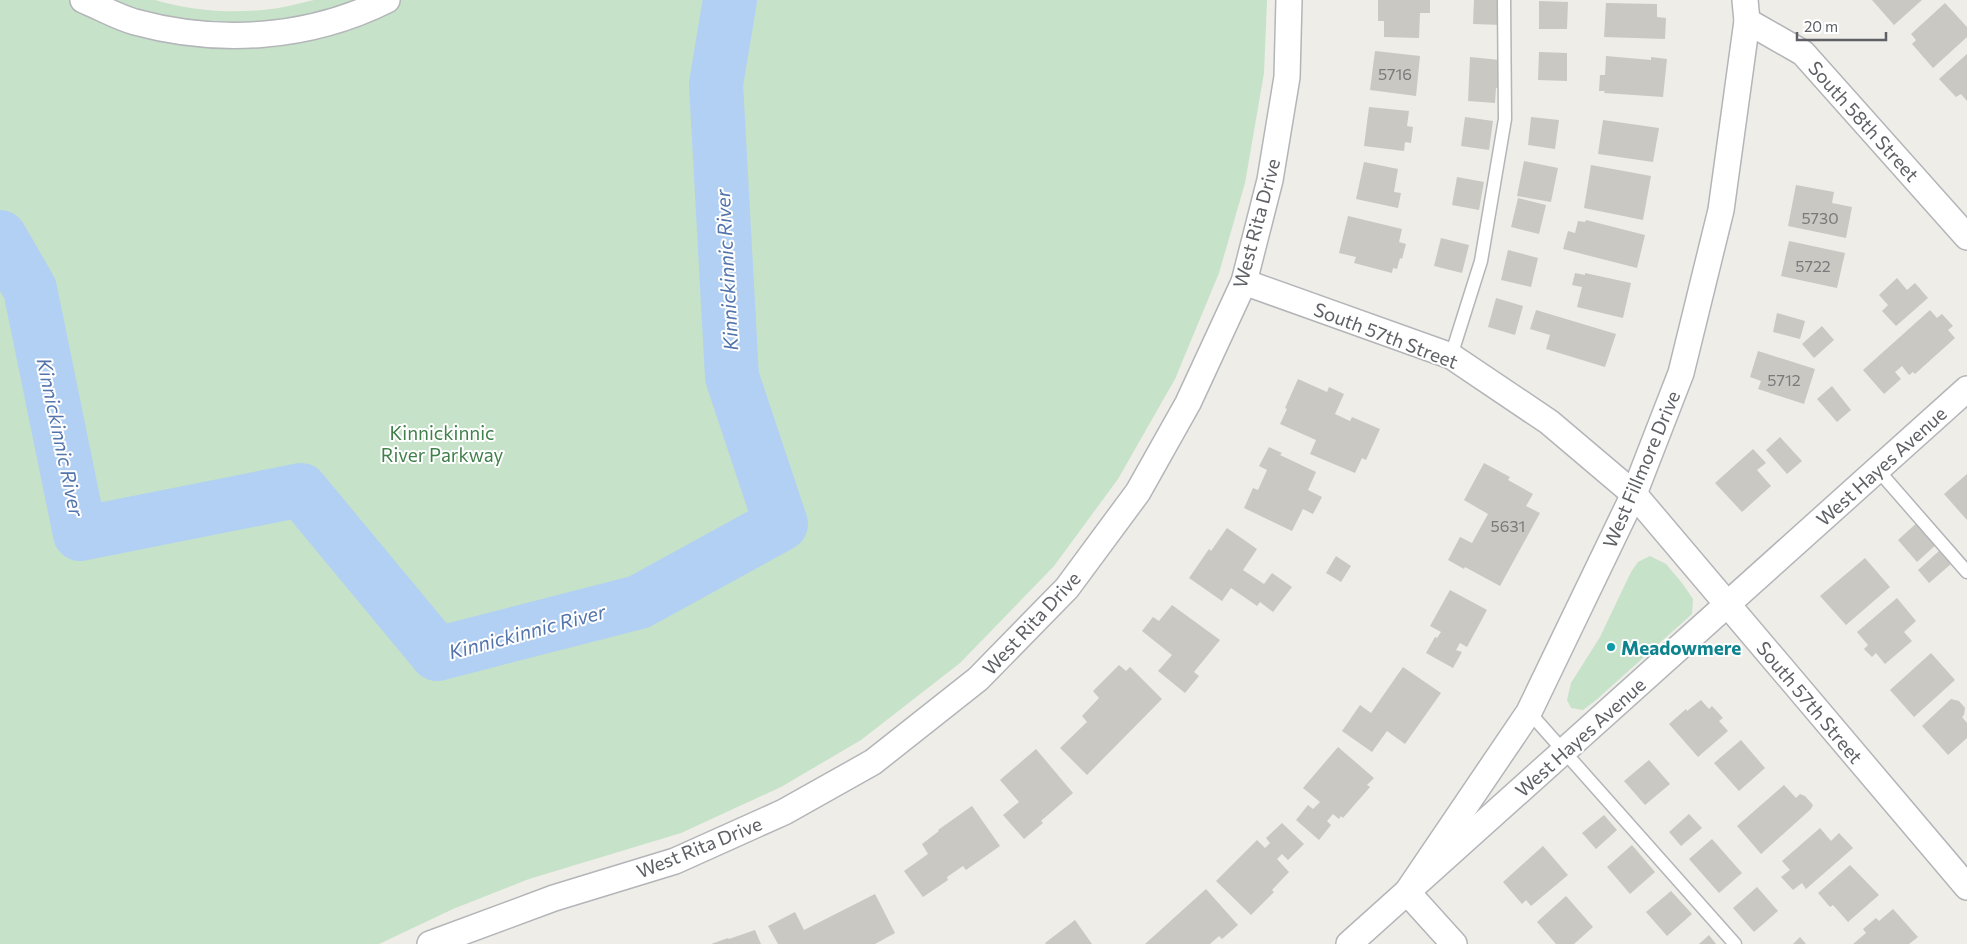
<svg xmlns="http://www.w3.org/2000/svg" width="1967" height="944" viewBox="0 0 1967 944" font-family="Commissioner,sans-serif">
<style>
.green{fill:#c6e2c9}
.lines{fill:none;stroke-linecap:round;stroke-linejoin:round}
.river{stroke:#b1d0f4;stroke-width:54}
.building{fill:#cac8c3}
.service-casing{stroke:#b3b5b9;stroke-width:15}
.minor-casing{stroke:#b3b5b9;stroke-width:28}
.service{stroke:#fff;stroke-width:12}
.minor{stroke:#fff;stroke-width:25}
.culture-dot{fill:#0f9aa8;stroke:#fff;stroke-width:2}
.labels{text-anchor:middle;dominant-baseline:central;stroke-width:4;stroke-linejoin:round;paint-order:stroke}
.number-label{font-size:16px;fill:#797a7c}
.street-label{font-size:19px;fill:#5e6065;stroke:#fff}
.park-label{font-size:19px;fill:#41804b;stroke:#fff}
.culture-label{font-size:19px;font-weight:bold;fill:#0d838f;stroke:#fff;text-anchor:start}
.water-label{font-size:20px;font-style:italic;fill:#5375ac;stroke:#fff}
</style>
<rect width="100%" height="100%" fill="#eeede7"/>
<g class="green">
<path d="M0 0H155C193 11 233 14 272 9 286 7 300 3 314 0H1267L1264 73 1245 183 1219 273 1175 379 1118 479 1054 566 960 663 861 740 781 787 681 833 529 879 453 909 379 944H0Z"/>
<polygon points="1650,556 1666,564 1682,583 1693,599 1692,614 1596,700 1583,710 1571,708 1567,700 1571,683 1600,637 1631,572 1638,562"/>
</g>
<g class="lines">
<polyline class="river" points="0,237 30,289 80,534 301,490 437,654 639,602 781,524 732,377 716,84 730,0"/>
</g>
<g class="building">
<polygon points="1378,0 1430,0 1430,13 1420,13 1419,38 1384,37 1384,21 1378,21"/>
<polygon points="1474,0 1503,0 1502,25 1473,24"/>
<polygon points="1872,0 1922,0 1894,25"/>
<polygon points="1539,1 1568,2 1567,29 1539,29"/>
<polygon points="1606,3 1657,4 1657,17 1666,18 1665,39 1604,37"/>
<polygon points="1945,3 1967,27 1967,37 1933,68 1912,44 1916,40 1911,34"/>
<polygon points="1375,51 1420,56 1416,96 1370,90"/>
<polygon points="1539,52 1567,53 1567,81 1538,80"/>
<polygon points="1967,54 1967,101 1961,94 1956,97 1939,79"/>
<polygon points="1606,56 1651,60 1651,57 1667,59 1663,97 1604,93 1605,91 1599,91 1600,75 1605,75"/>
<polygon points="1470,57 1500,60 1498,88 1496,88 1495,103 1468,101"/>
<polygon points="1369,107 1409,111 1407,126 1413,127 1411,143 1405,142 1404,151 1364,146"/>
<polygon points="1465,117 1493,121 1489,150 1461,146"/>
<polygon points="1531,117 1559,120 1555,149 1528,145"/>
<polygon points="1603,120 1659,128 1653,162 1598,154"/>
<polygon points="1524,161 1558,168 1551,202 1517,196"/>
<polygon points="1364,162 1398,169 1394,192 1401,193 1398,208 1356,199"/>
<polygon points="1591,165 1651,176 1643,220 1584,208"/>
<polygon points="1457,177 1484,182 1479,210 1452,205"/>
<polygon points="1796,185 1834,192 1832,203 1852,207 1846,238 1788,226"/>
<polygon points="1518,198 1546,205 1539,234 1511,227"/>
<polygon points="1348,216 1402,229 1399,242 1406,244 1402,259 1400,258 1397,269 1393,268 1392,273 1354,263 1356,257 1339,253"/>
<polygon points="1586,220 1645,235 1637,268 1563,249 1568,231 1575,233 1578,221 1585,222"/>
<polygon points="1441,238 1469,245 1462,273 1434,266"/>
<polygon points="1789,241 1845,253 1837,288 1781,276"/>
<polygon points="1508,250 1538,258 1531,287 1501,280"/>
<polygon points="1575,273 1585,275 1585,273 1631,283 1623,318 1577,307 1582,287 1572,285"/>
<polygon points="1897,278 1907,290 1915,283 1928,298 1896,326 1882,311 1888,305 1879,295"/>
<polygon points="1496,298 1523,306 1515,335 1488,327"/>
<polygon points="1536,310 1616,334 1605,367 1546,349 1550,335 1530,329"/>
<polygon points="1930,310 1937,318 1942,314 1953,326 1948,330 1955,338 1915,374 1913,372 1909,375 1902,366 1895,372 1901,379 1884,394 1863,370"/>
<polygon points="1777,313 1805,321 1800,339 1773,332"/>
<polygon points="1822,326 1834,340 1814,358 1802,344"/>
<polygon points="1758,351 1815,369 1804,404 1758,389 1761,381 1750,377"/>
<polygon points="1298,379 1327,392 1329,387 1344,394 1335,414 1350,421 1352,417 1380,429 1366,460 1362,458 1355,473 1310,454 1316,440 1280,424 1287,409 1285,408"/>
<polygon points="1832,386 1851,410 1837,422 1817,399"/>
<polygon points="1780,437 1802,461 1787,474 1766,450"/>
<polygon points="1269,447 1282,453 1280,455 1316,472 1308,490 1322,497 1313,514 1303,509 1292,531 1244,508 1253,488 1258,490 1267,470 1259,466"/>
<polygon points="1753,449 1766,463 1757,470 1771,486 1742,512 1715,483"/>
<polygon points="1484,463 1510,477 1508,480 1533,494 1526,506 1540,513 1500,586 1465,567 1464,569 1448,560 1460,537 1472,543 1488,514 1464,500"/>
<polygon points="1967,474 1967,520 1944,494"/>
<polygon points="1920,520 1939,542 1917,562 1898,540"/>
<polygon points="1227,528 1257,549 1243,570 1264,584 1272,573 1292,587 1273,612 1260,602 1257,606 1231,588 1222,601 1189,578 1209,549 1211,551"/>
<polygon points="1939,551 1951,564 1929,583 1918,570"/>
<polygon points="1336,556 1351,566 1341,582 1326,573"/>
<polygon points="1865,558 1890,587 1846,625 1820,596"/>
<polygon points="1450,590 1487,610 1467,647 1460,643 1456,650 1462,652 1453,668 1426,653 1435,637 1437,638 1441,632 1430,626"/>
<polygon points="1897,598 1916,621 1904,632 1912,641 1885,664 1876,653 1872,657 1864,649 1868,645 1857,632"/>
<polygon points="1172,605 1220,640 1194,672 1199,676 1185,693 1158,671 1172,655 1142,631 1153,617 1159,621"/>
<polygon points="1931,653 1955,680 1914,717 1890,690"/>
<polygon points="1119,665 1126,671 1130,667 1162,699 1087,775 1060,748 1087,722 1082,716 1099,698 1093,691"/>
<polygon points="1403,667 1441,693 1405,744 1387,731 1372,752 1342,731 1360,705 1371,713"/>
<polygon points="1951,699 1959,701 1965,708 1964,715 1962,717 1967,723 1967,738 1948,755 1922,726"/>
<polygon points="1701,700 1709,709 1712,706 1723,718 1719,721 1728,731 1698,757 1669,724 1686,709 1687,711"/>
<polygon points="1741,740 1765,768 1739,791 1714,763"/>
<polygon points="1338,747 1374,778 1367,785 1370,787 1343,818 1341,816 1339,819 1333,814 1327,821 1331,825 1319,840 1296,820 1308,805 1313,809 1320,802 1303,788"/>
<polygon points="1036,749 1073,793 1041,821 1043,823 1024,839 1003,815 1019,802 1000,780"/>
<polygon points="1649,760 1670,784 1645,805 1624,781"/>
<polygon points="1784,785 1796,798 1800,794 1805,796 1813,805 1811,809 1761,854 1737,826"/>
<polygon points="972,806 1000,846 966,870 963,866 947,877 948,880 923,897 904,871 928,854 922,844 939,831 938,830"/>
<polygon points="1689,814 1702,828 1681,846 1669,832"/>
<polygon points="1604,815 1617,830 1596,849 1582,833"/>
<polygon points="1282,823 1304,844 1288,860 1282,854 1277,859 1289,872 1272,890 1274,892 1251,915 1216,881 1257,840 1265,848 1270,843 1266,838"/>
<polygon points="1820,828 1831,841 1839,833 1853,848 1806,889 1802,883 1793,890 1781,877 1790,870 1782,861"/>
<polygon points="1712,839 1742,873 1719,893 1689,859"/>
<polygon points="1632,845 1655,872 1630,894 1607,867"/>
<polygon points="1543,846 1568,875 1531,906 1526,900 1522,904 1503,882"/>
<polygon points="1850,865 1879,895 1848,922 1833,905 1830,907 1818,893"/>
<polygon points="1757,887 1778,911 1754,932 1733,908"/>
<polygon points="1206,889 1238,925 1222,939 1219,936 1210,944 1145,944"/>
<polygon points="1671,891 1692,914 1667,936 1646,912"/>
<polygon points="875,894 895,933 875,944 778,944 768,926 795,912 804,930"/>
<polygon points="1566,896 1593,927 1574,944 1556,944 1537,922"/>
<polygon points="1893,909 1918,937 1909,944 1853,944 1866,933 1863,929 1876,918 1879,921"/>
<polygon points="1075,920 1092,944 1046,944 1045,943"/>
<polygon points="755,930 761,944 711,944 728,938 729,939"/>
<polygon points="1709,935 1716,944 1699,944"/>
<polygon points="1800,937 1806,944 1793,944"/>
</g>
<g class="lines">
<defs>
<g id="service">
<polyline points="1451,356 1481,261 1505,119 1504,0"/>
<polyline points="1877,469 1967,572"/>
<polyline points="1529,712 1735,944"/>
</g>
<g id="minor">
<path d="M83 0C100 7 117 17 135 22 219 45 309 39 387 0"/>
<polyline points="1747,21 1803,53 1967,237"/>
<polyline points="1244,282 1451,356 1549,422 1634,494 1967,887"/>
<polyline points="430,944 554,898 675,861 784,812 873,762 978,679 1067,588 1138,492 1188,403 1244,282 1270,180 1287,77 1289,0"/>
<polyline points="1349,944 1967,389"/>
<polyline points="1454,944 1407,892 1529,712 1634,494 1681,373 1721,210 1747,21 1745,0"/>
</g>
</defs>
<use href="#service" class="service-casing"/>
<use href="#minor" class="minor-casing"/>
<use href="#service" class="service"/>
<use href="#minor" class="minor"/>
</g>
<circle class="culture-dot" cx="1611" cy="647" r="5"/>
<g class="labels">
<g class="number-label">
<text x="1395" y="73">5716</text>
<text x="1820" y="217">5730</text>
<text x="1813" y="265">5722</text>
<text x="1784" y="379">5712</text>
<text x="1508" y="525">5631</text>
</g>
<g class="street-label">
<text transform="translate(1864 121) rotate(48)">South 58th Street</text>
<text transform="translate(1256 223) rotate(-75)">West Rita Drive</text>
<text transform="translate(1386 335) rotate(21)">South 57th Street</text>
<text transform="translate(1881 466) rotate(-42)">West Hayes Avenue</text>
<text transform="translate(1641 469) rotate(-67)">West Fillmore Drive</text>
<text transform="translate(1031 623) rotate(-47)">West Rita Drive</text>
<text transform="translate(1810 702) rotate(50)">South 57th Street</text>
<text transform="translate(1580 737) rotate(-42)">West Hayes Avenue</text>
<text transform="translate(699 847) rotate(-22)">West Rita Drive</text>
</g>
<g class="park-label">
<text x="442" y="432">Kinnickinnic<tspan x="442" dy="22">River Parkway</tspan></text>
</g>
<g class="culture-label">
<text x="1621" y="647">Meadowmere</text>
</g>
<g class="water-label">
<text transform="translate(726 270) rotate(-93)">Kinnickinnic River</text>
<text transform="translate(61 437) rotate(78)">Kinnickinnic River</text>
<text transform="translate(527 631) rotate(-15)">Kinnickinnic River</text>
</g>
</g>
<path d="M1797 32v8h89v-8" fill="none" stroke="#5e6065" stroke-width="2.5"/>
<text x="1804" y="32" font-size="15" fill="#5e6065" stroke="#ffffff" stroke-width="4" paint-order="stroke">20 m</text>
</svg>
